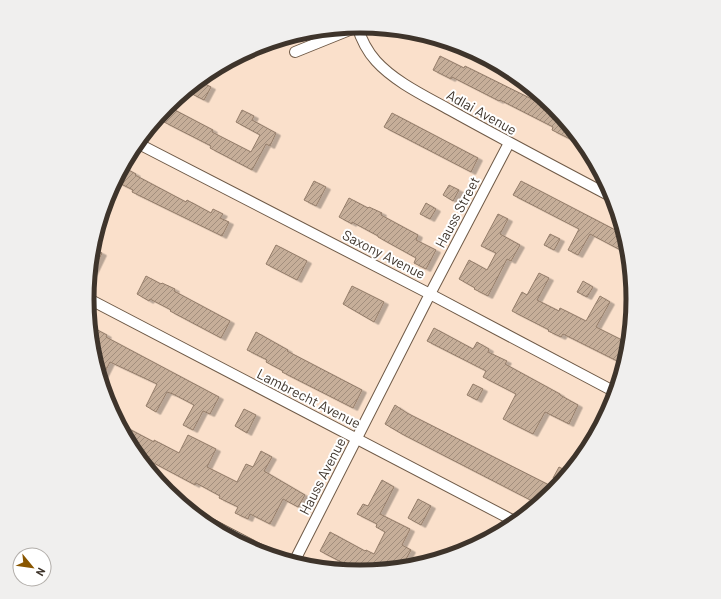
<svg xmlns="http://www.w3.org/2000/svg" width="721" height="599" viewBox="0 0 721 599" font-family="Barlow,sans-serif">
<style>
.building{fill:url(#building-hatch);stroke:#937c69;filter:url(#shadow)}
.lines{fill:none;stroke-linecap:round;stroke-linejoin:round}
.minor-casing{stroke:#6f5a47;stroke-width:12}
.minor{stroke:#fff;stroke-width:10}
.labels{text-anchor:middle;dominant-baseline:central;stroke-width:4;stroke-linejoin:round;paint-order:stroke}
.street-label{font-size:14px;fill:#3e342b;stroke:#fff}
.rim{fill:none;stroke:#3e342b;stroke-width:5}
</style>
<defs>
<pattern id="building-hatch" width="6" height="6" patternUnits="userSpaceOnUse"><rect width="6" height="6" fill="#c6ae99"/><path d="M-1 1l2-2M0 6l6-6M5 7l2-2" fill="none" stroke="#a28e7d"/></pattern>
<filter id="shadow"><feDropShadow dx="4.5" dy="2.5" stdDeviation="0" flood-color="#0004"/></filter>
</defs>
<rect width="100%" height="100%" fill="#fae0cb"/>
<g class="building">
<polygon points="440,56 464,68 465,66 554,110 553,112 564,118 588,148 552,130 553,127 500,100 499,101 452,77 451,79 433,70"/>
<polygon points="199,81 211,87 204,100 192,94"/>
<polygon points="171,108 213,130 212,132 251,152 260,135 236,122 242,110 254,116 252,120 276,133 270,146 266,144 252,170 210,148 211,146 164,122"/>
<polygon points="392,113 478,158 471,172 384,127"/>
<polygon points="123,167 136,174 135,175 186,202 187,200 211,213 213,209 223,214 220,218 229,222 222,236 132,192 133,190 115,181"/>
<polygon points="314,181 326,187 316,206 304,200"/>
<polygon points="521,181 625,235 629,247 626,253 590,234 578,255 568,250 579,229 513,195"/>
<polygon points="449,185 459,190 453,201 443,195"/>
<polygon points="349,198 368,208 369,207 382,213 381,215 418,235 416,240 436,250 426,269 414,263 416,258 378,237 378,236 352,222 352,224 339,217"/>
<polygon points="426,203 436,209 430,219 420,214"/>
<polygon points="498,214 508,219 500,234 520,245 511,261 507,259 488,296 474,289 475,288 459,279 469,260 487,270 496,253 481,246"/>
<polygon points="550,234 560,239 554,250 544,245"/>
<polygon points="276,245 307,261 297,280 266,264"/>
<polygon points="92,248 102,253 90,278 89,277"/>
<polygon points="539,273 549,278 537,300 559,311 560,308 586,321 600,296 610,302 596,327 630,344 629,347 621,363 563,334 561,337 548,331 549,330 512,311 522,292 527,295"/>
<polygon points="146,276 161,284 162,283 175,289 174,291 230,321 221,338 170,311 171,310 150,299 149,301 137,294"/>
<polygon points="583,281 593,287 587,297 577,292"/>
<polygon points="352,286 384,302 374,322 343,304"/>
<polygon points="90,326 107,335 106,337 219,397 210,414 203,411 193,430 183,425 194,405 173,394 167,392 156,412 146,406 157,384 110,362 101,380 96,364 101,354 92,349"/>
<polygon points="434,328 473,349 477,342 489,349 488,352 507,361 505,364 560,394 560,395 578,405 569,424 545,412 533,434 503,419 516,394 483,377 486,371 427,341"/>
<polygon points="256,332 288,350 287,351 362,390 353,408 282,372 283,371 266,362 267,360 247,350"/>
<polygon points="473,384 483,389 477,400 467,395"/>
<polygon points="395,405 407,413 557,489 540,505 402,434 385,424"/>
<polygon points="244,409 256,415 247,433 235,426"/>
<polygon points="118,423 154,442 154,440 179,453 188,435 216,449 207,467 237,482 246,464 253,467 261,451 272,457 264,471 305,495 298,507 283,499 270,524 250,514 248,519 235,513 238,507 219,498 220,496 196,483 195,485 133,452"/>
<polygon points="559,467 569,472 562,483 553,478"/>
<polygon points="382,480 394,487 380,514 410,529 402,545 411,550 405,561 401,560 396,569 362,573 320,551 330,532 365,551 366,550 374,554 385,532 376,527 377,524 357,514 363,504 368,506"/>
<polygon points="418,499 431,506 421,525 408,518"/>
</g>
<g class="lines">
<defs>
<g id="minor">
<path d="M357 26C361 39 367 51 376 61 395 82 425 96 450 110 504 140 559 169 614 198"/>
<polyline points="295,52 357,27"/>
<polyline points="137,143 430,294 617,393"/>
<polyline points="87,298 518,523"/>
<polyline points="192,514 280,560"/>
<polyline points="293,564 430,294 509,143"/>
</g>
</defs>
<use href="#minor" class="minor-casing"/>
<use href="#minor" class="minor"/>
</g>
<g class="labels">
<g class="street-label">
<text transform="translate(482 112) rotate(29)">Adlai Avenue</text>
<text transform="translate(457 212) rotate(-62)">Hauss Street</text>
<text transform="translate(384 254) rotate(27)">Saxony Avenue</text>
<text transform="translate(309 398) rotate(27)">Lambrecht Avenue</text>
<text transform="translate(322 476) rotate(-63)">Hauss Avenue</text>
</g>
</g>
<path d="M0 0H721V599H0ZM94 299a266 266 0 1 1 532 0a266 266 0 1 1-532 0Z" fill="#f0efee" fill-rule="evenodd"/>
<path class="rim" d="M94 299a266 266 0 1 1 532 0a266 266 0 1 1-532 0Z"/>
<g transform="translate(32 567) rotate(119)"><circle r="19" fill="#ffffff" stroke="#b2aeaa"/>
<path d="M0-3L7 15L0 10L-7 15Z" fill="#895600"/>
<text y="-6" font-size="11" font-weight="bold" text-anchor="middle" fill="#3e342b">N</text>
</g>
</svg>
